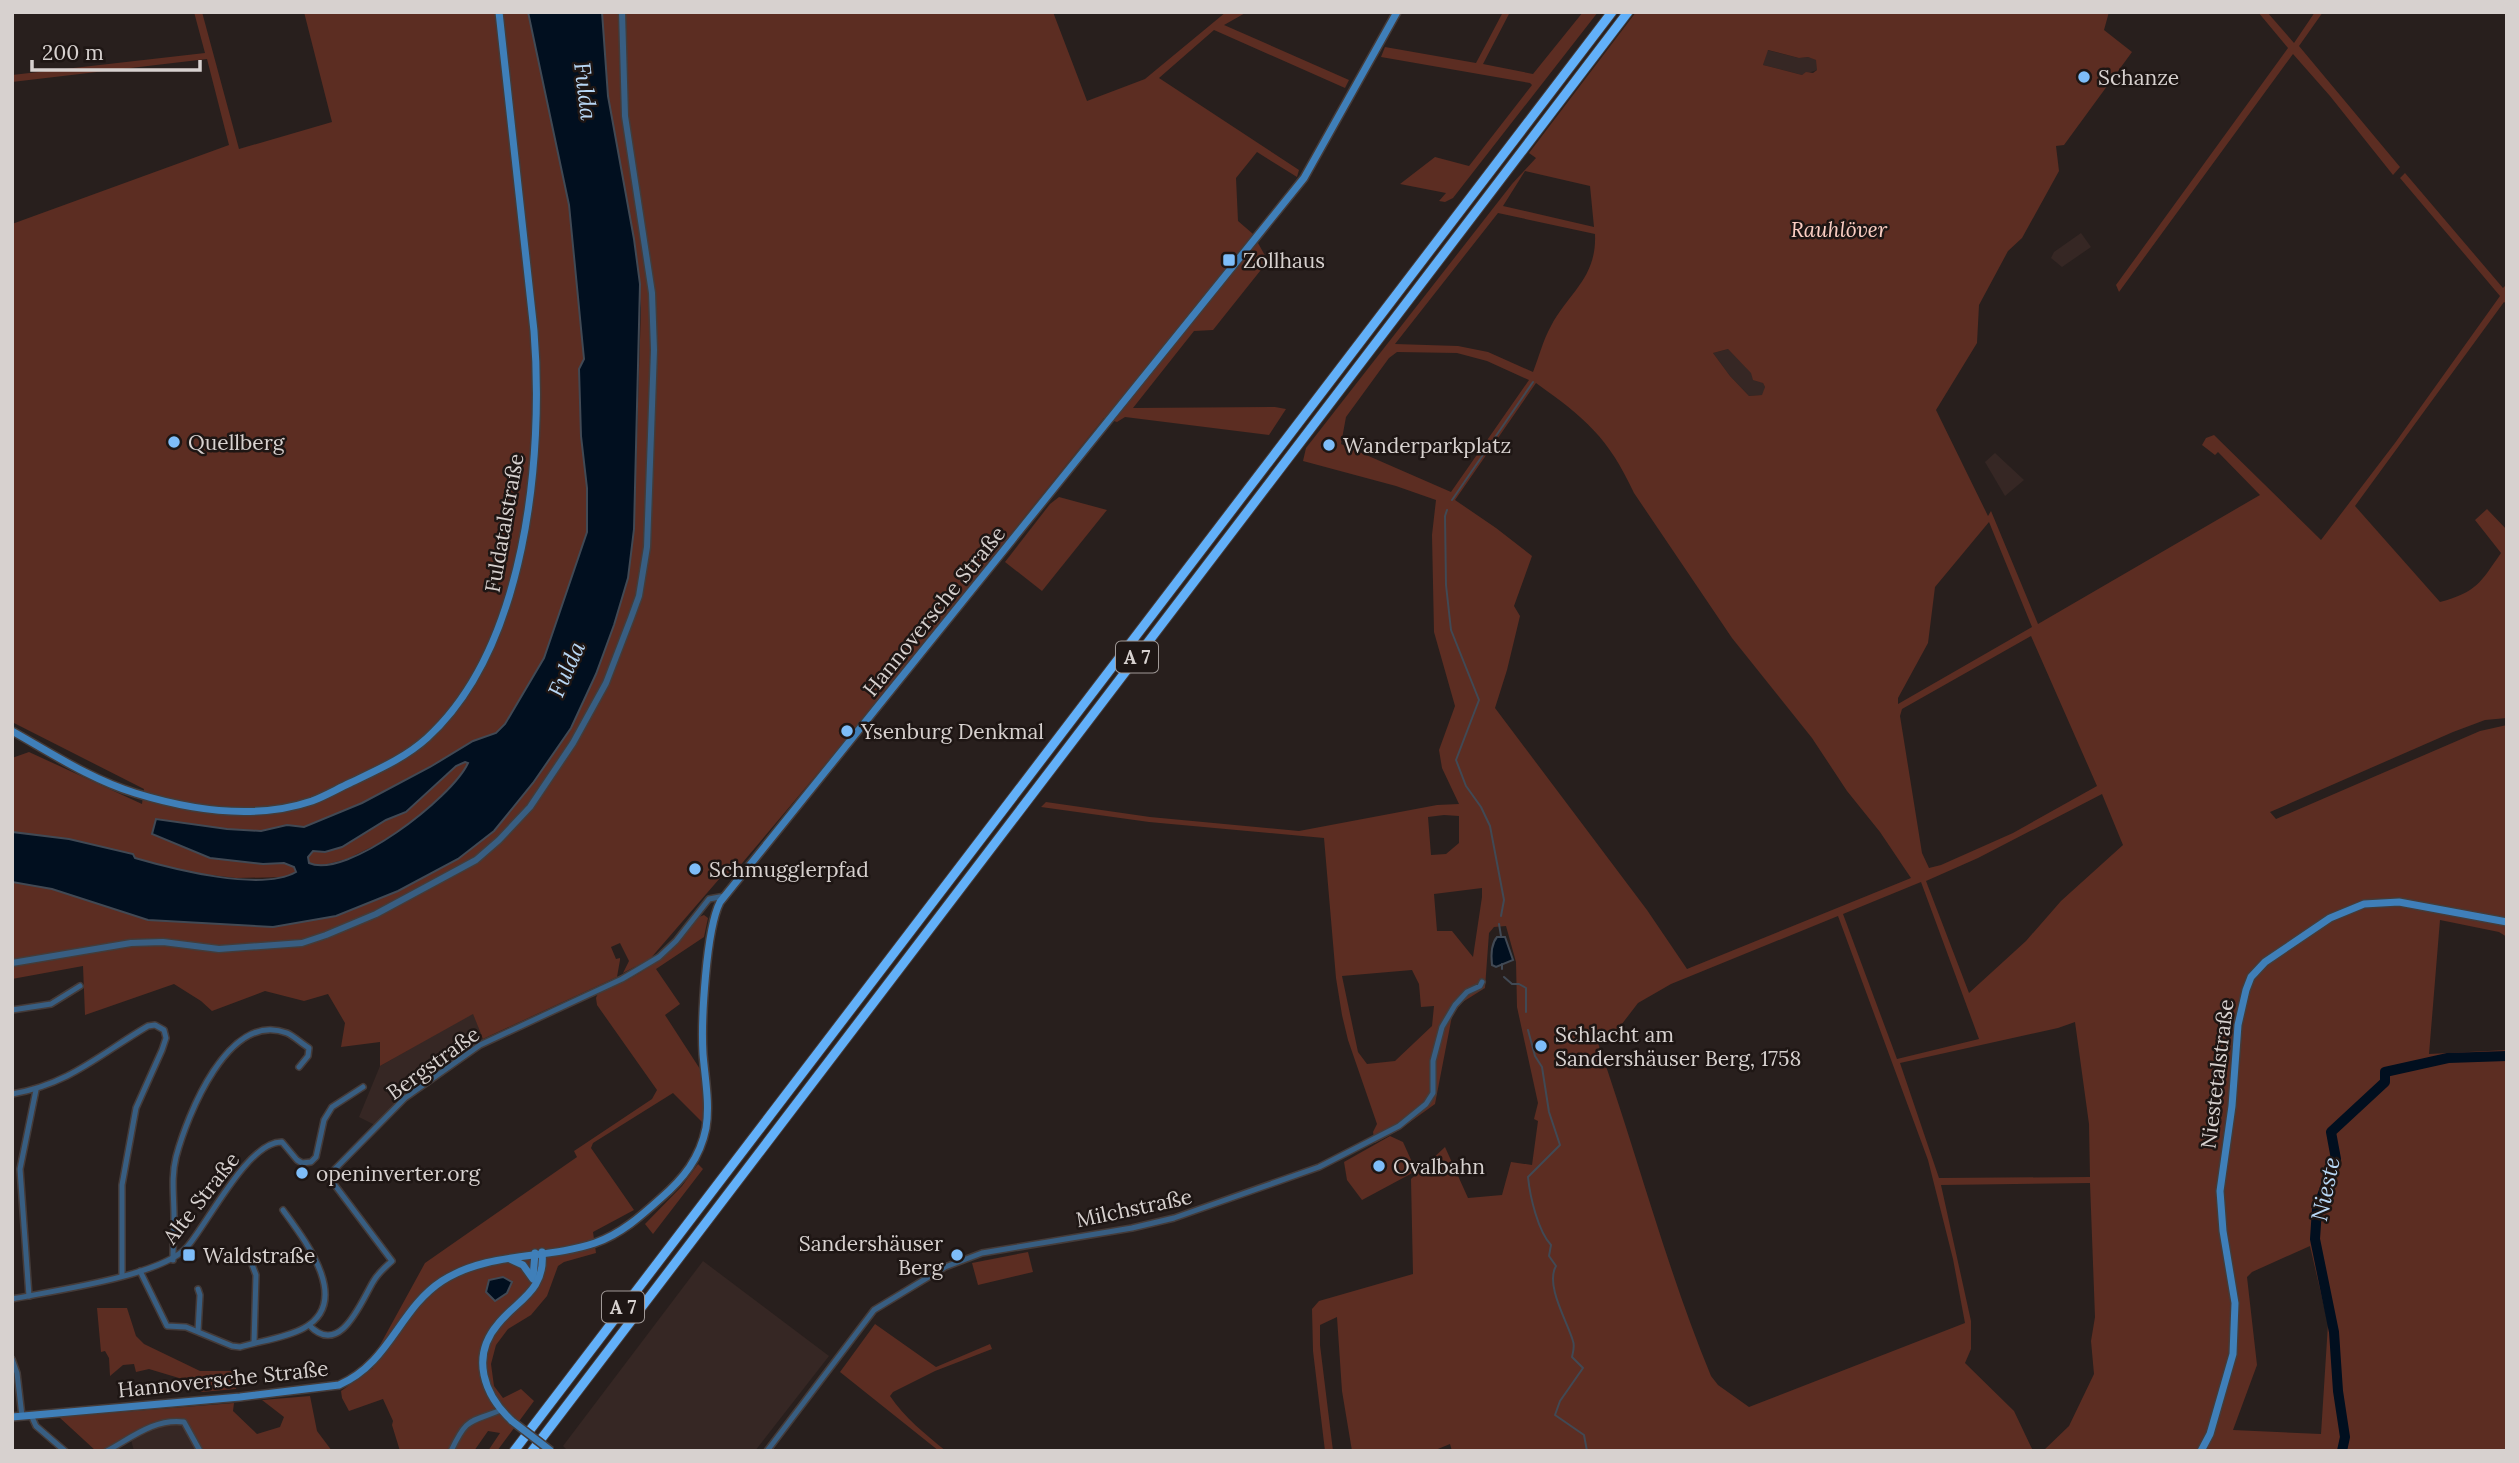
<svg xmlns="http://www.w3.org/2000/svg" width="2519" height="1463" viewBox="0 0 2519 1463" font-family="Lora,serif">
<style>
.built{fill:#362724}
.green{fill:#5c2d22;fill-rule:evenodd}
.water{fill:#010f1f;stroke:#414954;stroke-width:2;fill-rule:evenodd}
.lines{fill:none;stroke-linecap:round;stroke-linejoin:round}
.stream{stroke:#414954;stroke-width:2}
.river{stroke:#010f1f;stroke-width:10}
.minor-casing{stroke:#443b39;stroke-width:8}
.tertiary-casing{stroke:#443b39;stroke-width:9}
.secondary-casing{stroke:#443b39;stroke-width:10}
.motorway-casing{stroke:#443b39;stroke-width:11}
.minor{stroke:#385e82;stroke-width:5}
.tertiary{stroke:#385e82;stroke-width:6}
.secondary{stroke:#3f7fb9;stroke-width:7}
.motorway{stroke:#62b0f9;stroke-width:9}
.secondary-bridge-casing{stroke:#443b39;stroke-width:10;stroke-linecap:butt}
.secondary-bridge{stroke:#3f7fb9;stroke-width:7}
.poi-dot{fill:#7ebdf9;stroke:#1e1614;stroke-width:2.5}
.labels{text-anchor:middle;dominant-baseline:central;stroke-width:5;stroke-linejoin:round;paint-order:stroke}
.shield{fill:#1e1614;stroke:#a09997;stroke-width:2}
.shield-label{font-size:19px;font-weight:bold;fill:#d7d1cf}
.poi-label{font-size:21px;fill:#d7d1cf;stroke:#1e1614;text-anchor:start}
.park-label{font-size:21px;font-style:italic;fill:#fbcec3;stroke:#1e1614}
.street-label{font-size:21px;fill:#d7d1cf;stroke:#1e1614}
.water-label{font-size:23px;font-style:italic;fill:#b8d7f5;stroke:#1e1614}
</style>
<rect width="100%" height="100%" fill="#281f1d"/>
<g class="built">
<polygon points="1767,50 1799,58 1808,57 1817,60 1817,70 1802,75 1763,65"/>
<polygon points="2081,233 2091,247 2062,267 2051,258 2054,252"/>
<polygon points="1728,349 1763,383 1765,387 1763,395 1749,396 1730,376 1713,353"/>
<polygon points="1995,453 2024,480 2005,496 1985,462"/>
<polygon points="473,1013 483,1039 401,1097 375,1125 359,1117 380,1066"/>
<polygon points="703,1261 829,1356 755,1451 568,1451 563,1446"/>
<polygon points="174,1418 186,1420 203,1451 134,1451 130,1436 159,1420"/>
</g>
<g class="green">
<polygon points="194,12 202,12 239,149 332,122 304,12 528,12 569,205 584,359 579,369 581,436 587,488 587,532 544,658 496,738 468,763 457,783 421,816 394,836 347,859 297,872 287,877 236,878 184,872 135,858 132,854 69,839 12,832 12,758 29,752 142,804 144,789 12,722 12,224 229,145 207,59 12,82 12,75 205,53"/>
<polygon points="602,12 1053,12 1087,101 1145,79 1226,12 1247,12 1224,25 1349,80 1345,88 1214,30 1159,78 1299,170 1297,177 1257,152 1236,178 1238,221 1253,234 1268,261 1213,330 1194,331 1133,408 1275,407 1286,409 1269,435 1125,417 1117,422 1104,418 834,754 738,868 720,878 650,959 623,973 629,961 620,943 611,947 616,959 620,958 620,960 617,977 483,1039 473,1014 380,1066 380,1042 341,1047 345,1023 328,994 304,1001 265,991 212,1011 201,1001 174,984 85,1015 83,966 12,979 12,882 52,889 148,920 273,927 336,916 398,891 596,674 628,578 634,529 641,308 634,239 608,96"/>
<polygon points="1503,12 1510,12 1483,64 1533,74 1583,12 1598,12 1453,198 1445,202 1439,201 1446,193 1400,184 1435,157 1469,166 1532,85 1530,83 1381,57 1385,47 1476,63"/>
<path d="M1636 12H2109L2104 30 2132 52 2064 145 2056 146 2059 171 2022 238 2008 251 1979 305 1977 343 1936 410 1988 516 1991 511 2038 624 2260 495 2218 452 2215 455 2202 445 2206 438 2214 435 2321 540 2395 443 2500 296 2400 178 2405 173 2503 288 2507 284V304L2504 302 2355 506 2440 602C2477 592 2480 583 2501 553L2475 520 2487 509 2507 530V718L2485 720 2453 732 2270 812 2276 819 2480 731 2507 725V937L2499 932 2440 920 2429 1054 2507 1050V1451H2043L2069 1426 2094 1374 2091 1341 2095 1317 2090 1183 1941 1185 1971 1321V1349L1965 1363 2014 1411 2033 1451H1452L1450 1444 1433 1451H1352L1342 1391 1337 1317 1320 1325V1345L1333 1451H1325L1313 1351 1312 1309 1319 1301 1413 1274 1411 1179 1445 1147 1468 1198 1502 1195 1511 1162 1532 1165 1538 1121 1534 1119 1538 1103 1517 1007 1516 962 1506 926 1494 927 1489 933 1485 988 1461 1003 1452 1016 1435 1104 1399 1130 1375 1143 1373 1132 1377 1124 1348 1040 1342 1015 1336 978 1324 838 1149 822 1041 807 1046 802 1150 817 1299 831 1437 805 1459 804 1442 768 1439 750 1455 706 1434 632 1432 535 1436 500 1396 486 1303 461 1306 448 1512 184 1536 158 1529 153ZM1768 50 1799 58 1808 57 1816 60 1817 70 1813 73 1806 72 1802 75 1763 65ZM1525 171 1590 186 1594 227 1503 206ZM1498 213 1595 234C1597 278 1569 292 1551 326 1543 340 1539 357 1533 372L1488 352 1458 346 1395 344ZM1728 349 1751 373 1753 380 1763 383 1765 387 1762 395 1749 396 1730 376 1713 353ZM1397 352 1457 353 1487 361 1529 380 1451 492 1341 444 1346 417 1389 358ZM1536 383C1585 418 1608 437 1634 493L1732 638 1812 738 1847 791 1880 832 1911 878 1687 969 1647 910 1495 708 1507 670 1520 616 1514 606 1532 556 1496 528 1455 500ZM1989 522 2032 627 1898 704V698L1928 643 1935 587ZM2031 636 2097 786 2013 833 1941 865 1929 868 1922 853 1900 716 1902 709ZM2102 794 2123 845 2061 901 2026 941 1969 993 1926 881 1978 858ZM1444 815 1459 816V843L1446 854 1431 855 1428 817ZM1921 882 1979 1039 1897 1059 1843 914ZM1482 888V897L1473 957 1452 931H1437L1434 894ZM1838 916 1928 1160 1953 1259 1965 1323 1749 1407 1718 1385 1711 1376C1666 1267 1637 1154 1598 1043L1615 1033 1638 1003 1671 984ZM1412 970 1419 984 1421 1007 1434 1006 1432 1026 1395 1061 1367 1064 1358 1052 1342 976ZM2075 1022 2089 1124 2090 1177 1939 1178 1900 1063 2058 1028ZM2310 1246 2328 1324 2321 1434 2233 1430 2257 1365 2247 1277 2252 1272Z"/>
<polygon points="2258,12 2267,12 2294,43 2315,12 2323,12 2299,46 2400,167 2393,175 2330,96 2293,54 2119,292 2116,285 2288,48"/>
<polygon points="1059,497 1107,510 1042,591 1005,562 1050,504"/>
<path d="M704 915 708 918 704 937 656 969 680 1004 665 1015 700 1069 705 1108 703 1123 673 1093 593 1143 591 1148 634 1210 593 1232 596 1253 564 1262 558 1266 547 1296 531 1315 508 1329 496 1345 491 1364 494 1386 503 1398 521 1389 534 1401 497 1451H488L500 1433 488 1431 474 1451H400L392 1425 393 1421 383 1399 349 1411 342 1398 341 1391 373 1368 374 1356 425 1263 577 1157 574 1151 652 1099 657 1090 597 1005 596 998 598 993C645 975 668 956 699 917Z"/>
<polygon points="1390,1136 1403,1142 1416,1171 1362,1200 1347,1180 1344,1162"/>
<polygon points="698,1164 703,1169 653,1234 645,1224 682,1186"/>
<polygon points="1028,1252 1033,1272 978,1285 972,1263"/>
<polygon points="97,1308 127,1308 136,1336 144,1344 200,1371 238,1371 236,1389 201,1392 199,1384 149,1369 136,1372 134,1364 123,1365 110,1376 109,1358 105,1351 101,1352"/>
<path d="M875 1324 936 1367 990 1344 992 1349 935 1371 893 1392 890 1396C904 1417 926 1435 946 1451H939L840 1372Z"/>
<path d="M310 1396 317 1431 332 1451H203L186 1420C156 1414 129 1437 103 1451H96L59 1417 234 1403 233 1411 257 1434 280 1427 284 1417 262 1400Z"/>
</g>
<g class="water">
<path d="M528 12H602L608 96 634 239 640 284 634 529 628 578 614 625 596 674 571 728 533 783 494 831 458 859 398 891 336 916 273 927 148 920 52 889 12 882V832L69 839 133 854 135 858C173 869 261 892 296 872L294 867 284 863 263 864 210 858 152 834 156 819 227 829 261 831 287 825 304 827 362 803 430 767 473 741 496 733 505 724 544 658 587 532V488L581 436 579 369 584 359 569 205ZM465 762 468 763C452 798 346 880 309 863L308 857 313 851 325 852 342 847 386 820 406 812 456 766Z"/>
<path d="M1497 937H1505L1513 960 1496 967 1492 965C1491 956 1491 944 1497 937Z"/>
<polygon points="503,1277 512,1282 507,1293 495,1301 486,1292 489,1280"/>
</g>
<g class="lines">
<g class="stream">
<polyline points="1452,500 1533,382"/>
<polyline points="1447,510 1445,516 1446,585 1451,630 1479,700 1456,760 1466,786 1481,807 1490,826 1504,900 1501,916"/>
<polyline points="1499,924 1501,936"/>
<polyline points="1502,964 1502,969"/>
<polyline points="1504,977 1512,984 1519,984 1526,988 1526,1012"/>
<path d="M1528 1030 1535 1056 1542 1067 1549 1112 1560 1145 1528 1177C1530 1197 1538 1231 1551 1245L1549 1256 1556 1266C1545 1285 1567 1321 1573 1341 1575 1346 1573 1352 1572 1357L1583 1368 1560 1401 1555 1415 1584 1435 1587 1451"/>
</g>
<polyline class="river" points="2342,1451 2345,1437 2338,1391 2334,1332 2315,1239 2317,1209 2336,1159 2331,1132 2385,1082 2385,1072 2448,1058 2507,1056"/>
<defs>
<g id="minor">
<polyline points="12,1010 51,1004 80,986"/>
<path d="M12 1094C70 1084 100 1054 148 1026L155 1025 164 1030 166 1038 162 1050 136 1108 122 1185V1276"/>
<polyline points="248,1254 256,1275 254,1343"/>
<path d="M173 1260C173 1246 174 1231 174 1217 174 1196 171 1177 176 1157 187 1116 228 1010 287 1033 294 1036 302 1044 309 1048L308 1056 299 1067"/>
<path d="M140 1271 167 1326 186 1327 232 1346 240 1347C260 1341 286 1338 304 1328 353 1301 304 1239 283 1210"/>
<polyline points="29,1296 20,1169 36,1090"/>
<path d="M12 1299C52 1291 162 1276 187 1247 208 1223 248 1141 282 1142L297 1160 302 1163 311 1162 316 1157 324 1120 332 1107 363 1087"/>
<path d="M309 1325C340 1358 361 1302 373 1282 378 1273 385 1267 392 1261L328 1176 405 1098 480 1045 622 979 659 957 676 941 709 899 725 896"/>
<polyline points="198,1331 200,1295 198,1289"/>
<polyline points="12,1359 17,1373 22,1416"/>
<polyline points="31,1415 36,1426 65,1451"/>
<path d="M107 1451C131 1438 155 1418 184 1422L200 1451"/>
<path d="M451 1451C467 1417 469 1423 501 1410"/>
<polyline points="767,1451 874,1310 945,1267 982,1253 1132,1228 1174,1218 1319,1167 1399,1126 1426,1104 1433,1093 1433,1061 1442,1027 1455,1005 1467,992 1480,986 1482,982"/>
</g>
<polyline id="tertiary" points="12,963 131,943 163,942 219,949 302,943 326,935 376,914 476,860 499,840 530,807 573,743 606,683 631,618 639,596 647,547 654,350 652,293 625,116 622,12"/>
<g id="secondary">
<path d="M12 731C51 753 92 780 135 793 190 810 256 820 312 801 325 796 337 789 350 783 377 770 405 758 427 738 526 648 544 457 534 331L499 12"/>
<polyline points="510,1259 523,1265 533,1279"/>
<polyline points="533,1278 535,1253"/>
<path d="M12 1417 240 1397 339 1385C390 1363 399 1309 442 1281 489 1251 545 1260 595 1243 621 1234 641 1216 661 1198 683 1179 700 1158 706 1128 710 1104 705 1079 703 1054 701 1021 706 930 720 902L1304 178 1397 12"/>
<path d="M512 1421C484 1395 470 1357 498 1324 517 1300 546 1291 542 1252"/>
<polyline points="2201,1451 2210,1434 2233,1354 2235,1303 2223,1231 2220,1191 2232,1106 2238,1025 2246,990 2251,977 2265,962 2330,918 2364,904 2399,902 2507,922"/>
</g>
<g id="motorway">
<polyline points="514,1451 1612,12"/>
<polyline points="532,1451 1628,12"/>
</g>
</defs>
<use href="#minor" class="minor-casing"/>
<use href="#tertiary" class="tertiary-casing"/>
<use href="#secondary" class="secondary-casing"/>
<use href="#motorway" class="motorway-casing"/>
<use href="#minor" class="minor"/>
<use href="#tertiary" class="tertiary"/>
<use href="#secondary" class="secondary"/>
<use href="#motorway" class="motorway"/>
<defs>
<polyline id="secondary-bridge" points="512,1421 551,1451"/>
</defs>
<use href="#secondary-bridge" class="secondary-bridge-casing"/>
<use href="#secondary-bridge" class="secondary-bridge"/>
</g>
<g class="poi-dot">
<circle cx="2084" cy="77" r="7"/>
<rect x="1222" y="253" width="14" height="14" rx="3.5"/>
<circle cx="174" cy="442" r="7"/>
<circle cx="1329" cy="445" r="7"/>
<circle cx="847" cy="731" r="7"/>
<circle cx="695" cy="869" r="7"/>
<circle cx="1541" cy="1046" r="7"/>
<circle cx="1379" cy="1166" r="7"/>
<circle cx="302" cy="1173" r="7"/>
<rect x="182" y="1248" width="14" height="14" rx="3.5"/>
<circle cx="957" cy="1255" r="7"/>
</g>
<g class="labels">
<g class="shield">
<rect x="1116" y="641.5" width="42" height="31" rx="5"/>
<rect x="602" y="1291.5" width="42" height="31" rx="5"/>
</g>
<g class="shield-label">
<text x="1137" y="657">A 7</text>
<text x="623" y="1307">A 7</text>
</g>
<g class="poi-label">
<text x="2098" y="77">Schanze</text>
<text x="1243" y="260">Zollhaus</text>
<text x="188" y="442">Quellberg</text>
<text x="1343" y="445">Wanderparkplatz</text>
<text x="861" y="731">Ysenburg Denkmal</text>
<text x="709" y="869">Schmugglerpfad</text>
<text x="1555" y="1034">Schlacht am<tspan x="1555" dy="24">Sandershäuser Berg, 1758</tspan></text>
<text x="1393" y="1166">Ovalbahn</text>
<text x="316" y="1173">openinverter.org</text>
<text x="943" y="1243" text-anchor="end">Sandershäuser<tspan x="943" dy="24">Berg</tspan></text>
<text x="203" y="1255">Waldstraße</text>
</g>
<g class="park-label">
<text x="1839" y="229">Rauhlöver</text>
</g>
<g class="street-label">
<text transform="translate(504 523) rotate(-80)">Fuldatalstraße</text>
<text transform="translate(934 611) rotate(-51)">Hannoversche Straße</text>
<text transform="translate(433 1063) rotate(-36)">Bergstraße</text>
<text transform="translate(2217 1074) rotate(-83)">Niestetalstraße</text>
<text transform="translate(201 1198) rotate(-52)">Alte Straße</text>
<text transform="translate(1134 1208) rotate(-12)">Milchstraße</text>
<text transform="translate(223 1379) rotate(-6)">Hannoversche Straße</text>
</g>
<g class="water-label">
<text transform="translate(586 91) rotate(83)">Fulda</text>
<text transform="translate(566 669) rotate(-66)">Fulda</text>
<text transform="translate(2325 1189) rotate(-78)">Nieste</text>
</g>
</g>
<rect width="2519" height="1463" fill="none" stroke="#d7d1cf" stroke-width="28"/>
<path d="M32 60v10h168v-10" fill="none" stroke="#d7d1cf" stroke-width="3.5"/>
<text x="42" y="60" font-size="21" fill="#d7d1cf" stroke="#1e1614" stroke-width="5" paint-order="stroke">200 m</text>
</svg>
